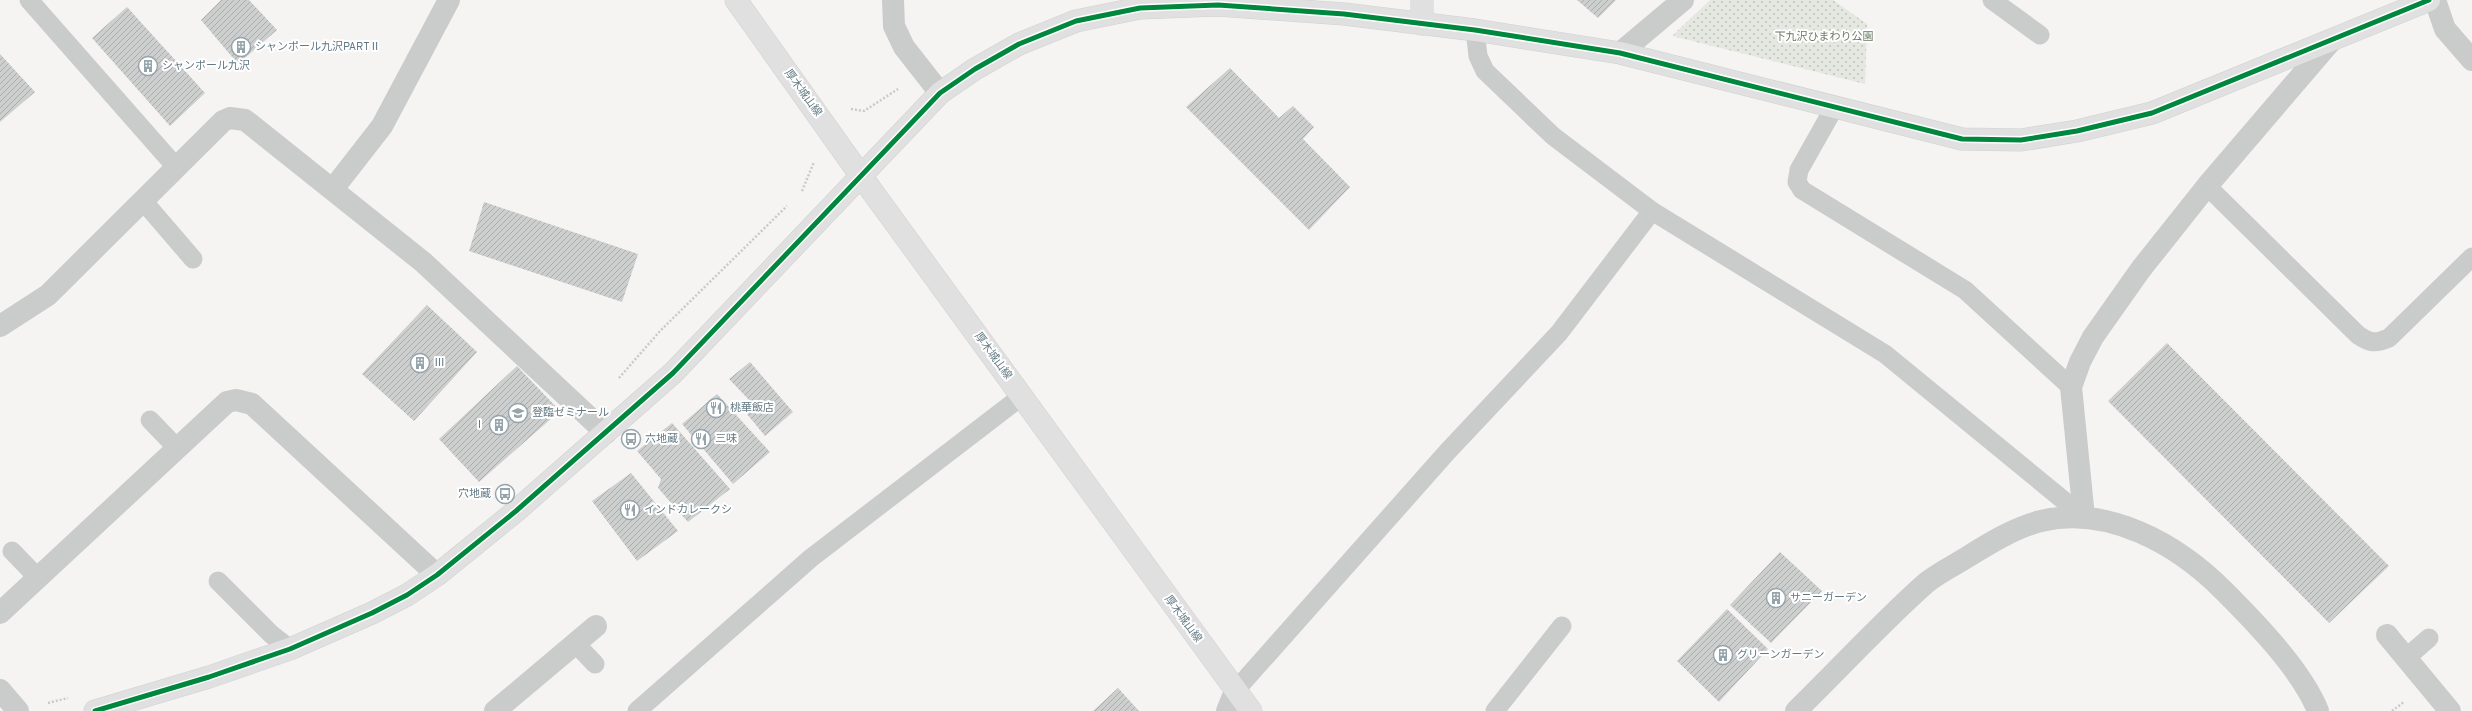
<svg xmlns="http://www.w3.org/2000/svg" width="2472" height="711" viewBox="0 0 2472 711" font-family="Overpass,'Noto Sans JP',sans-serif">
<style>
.park{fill:url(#park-dots)}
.building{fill:url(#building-hatch)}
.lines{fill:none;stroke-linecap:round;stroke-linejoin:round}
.secondary-casing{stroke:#d0d2d2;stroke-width:23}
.path{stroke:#c8caca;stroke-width:2.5;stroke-dasharray:2 2;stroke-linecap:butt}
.lane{stroke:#cacccc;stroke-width:19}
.street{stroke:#cacccc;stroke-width:22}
.secondary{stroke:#dfe0df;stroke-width:22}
.cycleway-casing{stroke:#fff;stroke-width:8}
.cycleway{stroke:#00873e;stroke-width:5}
.labels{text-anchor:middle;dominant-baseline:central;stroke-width:4;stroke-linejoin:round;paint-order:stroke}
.park-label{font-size:11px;fill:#6b7b62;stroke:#fff}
.poi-label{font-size:11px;fill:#637a84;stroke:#fff;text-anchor:start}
.street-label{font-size:11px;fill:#637a84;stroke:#fff}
</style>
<defs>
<pattern id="park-dots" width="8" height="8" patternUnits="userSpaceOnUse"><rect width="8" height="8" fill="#e5e7e1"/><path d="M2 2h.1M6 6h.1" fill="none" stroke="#bdc0bc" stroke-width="1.8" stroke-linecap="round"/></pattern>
<pattern id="building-hatch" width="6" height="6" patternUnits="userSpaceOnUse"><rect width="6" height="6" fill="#cdcece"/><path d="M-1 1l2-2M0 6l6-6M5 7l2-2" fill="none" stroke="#aaacad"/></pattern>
</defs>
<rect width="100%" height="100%" fill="#f5f4f3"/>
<polygon class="park" points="1710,0 1833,0 1867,24 1865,84 1672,36"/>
<g class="building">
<polygon points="221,0 249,0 277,30 238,64 201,20"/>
<polygon points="1577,0 1616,0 1598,18"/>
<polygon points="127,7 205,93 170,126 92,38"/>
<polygon points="0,54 35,92 0,122"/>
<polygon points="1230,68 1279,118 1293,106 1314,127 1303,139 1350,187 1309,230 1186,107"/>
<polygon points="484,202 638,254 622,302 469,251"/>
<polygon points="427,305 477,352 414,421 362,374"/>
<polygon points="2167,343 2389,566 2329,623 2108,401"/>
<polygon points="750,362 793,412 765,436 742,408 750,401 729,379"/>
<polygon points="517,366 560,411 479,482 439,439"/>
<polygon points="717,394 770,452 733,484 682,424"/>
<polygon points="672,423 730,489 688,522 658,488 661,479 637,451"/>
<polygon points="631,473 678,531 637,561 592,501"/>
<polygon points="1780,552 1822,591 1771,643 1730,605"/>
<polygon points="1727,609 1768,649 1719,702 1677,661"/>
<polygon points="1118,688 1139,711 1093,711"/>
</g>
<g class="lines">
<defs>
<g id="secondary">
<polyline points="736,0 861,176 1251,711"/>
<polyline points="1422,24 1422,0"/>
<polyline points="95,711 209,677 290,649 372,613 407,595 437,575 516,511 673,373 940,93 975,69 1019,44 1076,21 1140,8 1218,5 1344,14 1475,30 1620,53 1962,139 2021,140 2077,131 2152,113 2429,0"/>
</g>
</defs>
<use href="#secondary" class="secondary-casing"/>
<g class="path">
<polyline points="851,109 864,111 898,89"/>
<polyline points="802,191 814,162"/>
<polyline points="619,378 660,331 787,206"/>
<polyline points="48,703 68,698"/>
<polyline points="2392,711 2404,702"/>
</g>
<g class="lane">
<polyline points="29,0 176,167"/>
<polyline points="1992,0 2040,35"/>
<polyline points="1475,30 1478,56 1485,71 1553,136 1652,211 1885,354 2084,517"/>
<polyline points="1834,108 1799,170 1797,182 1802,190 1965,290 2071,387"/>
<path d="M2207 186 2358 335C2370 343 2375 344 2389 338L2472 257"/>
<polyline points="144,202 193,259"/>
<polyline points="150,420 177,448"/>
<polyline points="12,551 38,578"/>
<polyline points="218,581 271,634 290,649"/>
<polyline points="576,644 595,664"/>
<polyline points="2406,658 2429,638"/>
<polyline points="1235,691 1448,451 1559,333 1652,211"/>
<polyline points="637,711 811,558 1022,396"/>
<polyline points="1495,711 1562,626"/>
</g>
<g class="street">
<polyline points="893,0 894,26 904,47 940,93"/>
<polyline points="2435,0 2445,29 2472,60"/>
<polyline points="1620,53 1683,0"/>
<polyline points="333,189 382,126 449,0"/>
<polyline points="0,326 48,295 223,121 230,118 245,120 423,262 606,433"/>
<polyline points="2084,517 2071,387 2080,362 2093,337 2141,269 2207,186 2331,41"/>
<polyline points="0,613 227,402 236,400 252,404 437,575"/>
<polyline points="2387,635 2450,711"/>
<polyline points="0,690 18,711"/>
<polyline points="495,711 596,626"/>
<polyline points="1227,711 1235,691"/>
<path d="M1796 711C1839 669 1881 623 1926 583 1938 573 1955 565 1969 556 1990 543 2016 527 2041 521 2108 505 2177 544 2223 590 2254 621 2302 670 2318 711"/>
</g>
<use href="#secondary" class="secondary"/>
<defs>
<polyline id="cycleway" points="95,711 209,677 290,649 372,613 407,595 437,575 516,511 673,373 940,93 975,69 1019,44 1076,21 1140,8 1218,5 1344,14 1475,30 1620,53 1962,139 2021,140 2077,131 2152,113 2429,0"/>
</defs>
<use href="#cycleway" class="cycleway-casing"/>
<use href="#cycleway" class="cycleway"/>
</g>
<defs>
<symbol id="building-ring" viewBox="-11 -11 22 22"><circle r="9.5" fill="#fff" stroke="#96a5ab" stroke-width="1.5"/><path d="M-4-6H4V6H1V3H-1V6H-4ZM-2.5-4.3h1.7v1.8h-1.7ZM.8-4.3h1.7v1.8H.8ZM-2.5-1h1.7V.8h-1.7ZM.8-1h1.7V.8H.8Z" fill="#96a5ab"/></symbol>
<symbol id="restaurant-ring" viewBox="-11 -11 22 22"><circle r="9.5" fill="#fff" stroke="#96a5ab" stroke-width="1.5"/><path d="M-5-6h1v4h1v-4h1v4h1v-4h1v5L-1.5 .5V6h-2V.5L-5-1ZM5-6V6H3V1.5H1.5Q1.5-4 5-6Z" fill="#96a5ab"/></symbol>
<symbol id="university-ring" viewBox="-11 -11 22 22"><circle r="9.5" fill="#fff" stroke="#96a5ab" stroke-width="1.5"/><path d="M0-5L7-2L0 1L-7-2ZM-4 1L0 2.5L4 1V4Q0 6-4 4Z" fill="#96a5ab"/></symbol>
<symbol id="bus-ring" viewBox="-11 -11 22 22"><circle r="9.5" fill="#fff" stroke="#96a5ab" stroke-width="1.5"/><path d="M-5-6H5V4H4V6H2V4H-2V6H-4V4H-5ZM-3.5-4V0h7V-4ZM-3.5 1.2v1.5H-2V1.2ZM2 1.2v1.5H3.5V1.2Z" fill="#96a5ab"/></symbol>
</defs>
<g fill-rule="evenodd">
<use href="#building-ring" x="230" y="36" width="22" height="22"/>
<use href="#building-ring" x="137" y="55" width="22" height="22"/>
<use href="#building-ring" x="409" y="352" width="22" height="22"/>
<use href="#restaurant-ring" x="705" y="397" width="22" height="22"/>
<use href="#university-ring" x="507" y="402" width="22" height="22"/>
<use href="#building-ring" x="488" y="414" width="22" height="22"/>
<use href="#bus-ring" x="620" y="428" width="22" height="22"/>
<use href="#restaurant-ring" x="690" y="428" width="22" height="22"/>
<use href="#bus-ring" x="494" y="483" width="22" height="22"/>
<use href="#restaurant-ring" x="619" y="499" width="22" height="22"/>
<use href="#building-ring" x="1765" y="587" width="22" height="22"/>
<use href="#building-ring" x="1712" y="644" width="22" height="22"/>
</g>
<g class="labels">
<g class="park-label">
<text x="1824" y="37">下九沢ひまわり公園</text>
</g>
<g class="poi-label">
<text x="255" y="47">シャンポール九沢PARTⅡ</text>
<text x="162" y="66">シャンポール九沢</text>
<text x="434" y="363">Ⅲ</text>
<text x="730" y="408">桃華飯店</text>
<text x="532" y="413">登臨ゼミナール</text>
<text x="485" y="425" text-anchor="end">Ⅰ</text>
<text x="645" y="439">六地蔵</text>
<text x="715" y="439">三味</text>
<text x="491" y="494" text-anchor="end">穴地蔵</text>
<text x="644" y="510">インドカレークシ</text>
<text x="1790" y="598">サニーガーデン</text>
<text x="1737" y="655">グリーンガーデン</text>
</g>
<g class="street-label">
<text transform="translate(803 93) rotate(54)">厚木城山線</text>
<text transform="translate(993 356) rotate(54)">厚木城山線</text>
<text transform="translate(1183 619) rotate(54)">厚木城山線</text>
</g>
</g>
</svg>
